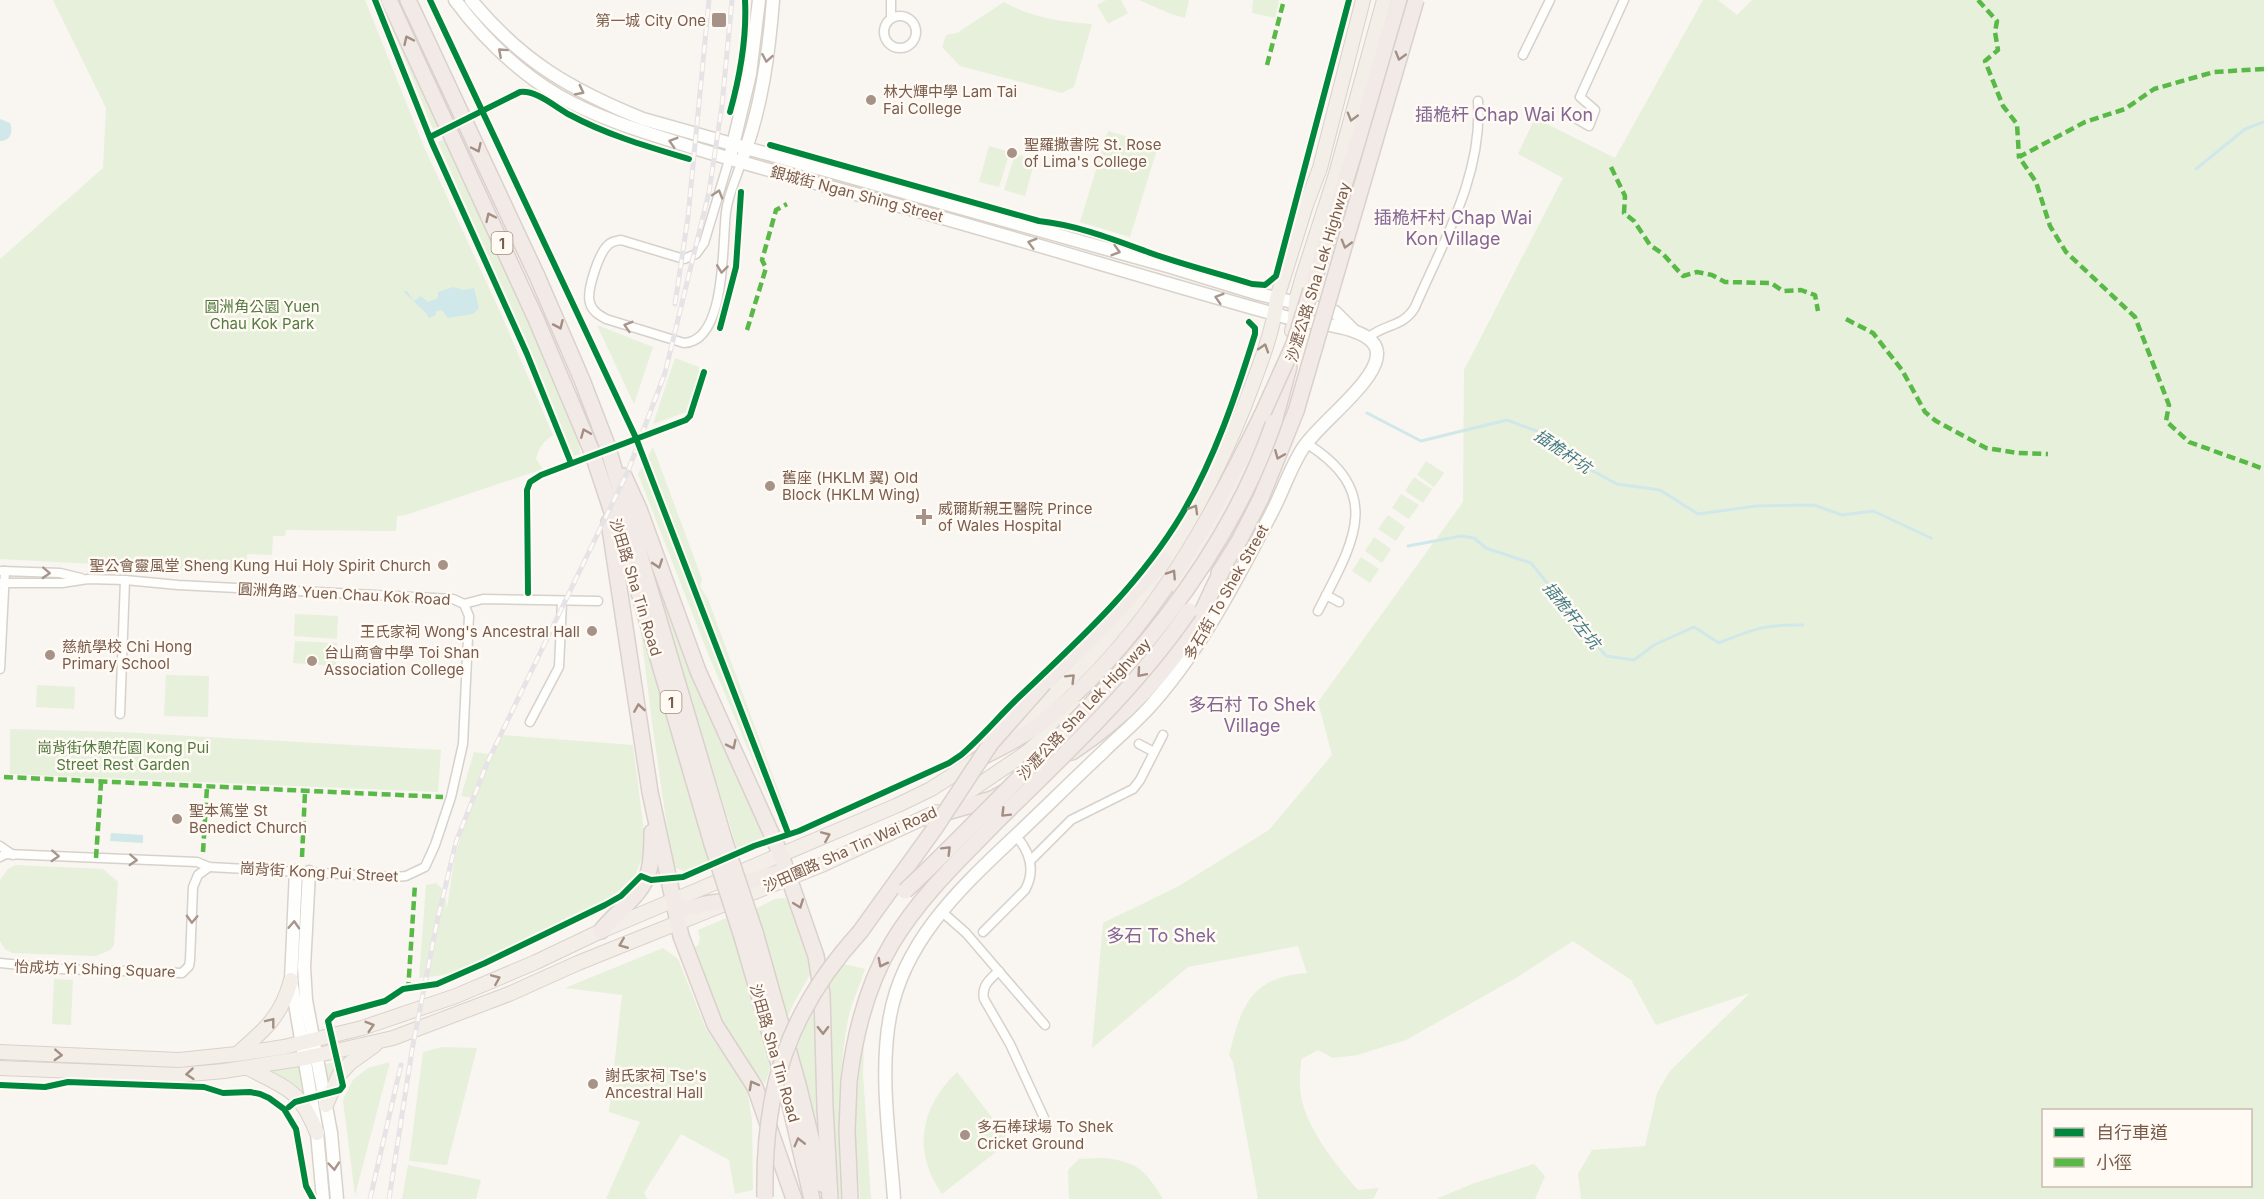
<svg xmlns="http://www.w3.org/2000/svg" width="2264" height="1199" viewBox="0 0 2264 1199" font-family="Inter,'Noto Sans TC',sans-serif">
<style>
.green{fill:#e7f0db;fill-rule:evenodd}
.water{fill:#d0e8ea}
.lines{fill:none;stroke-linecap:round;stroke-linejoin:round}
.stream{stroke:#d0e8ea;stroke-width:3}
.street-casing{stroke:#d7d1cb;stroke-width:11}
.secondary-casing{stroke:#d9d2cb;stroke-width:15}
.primary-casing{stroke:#dad1cc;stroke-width:16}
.highway-casing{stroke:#dad1cc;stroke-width:18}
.street{stroke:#fefefd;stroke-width:8}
.secondary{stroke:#fefefd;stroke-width:12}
.primary{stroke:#f3eee8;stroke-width:14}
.highway{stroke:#f2eae7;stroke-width:15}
.rail-casing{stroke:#e6e3e7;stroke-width:5}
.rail{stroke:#fffaf3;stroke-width:3;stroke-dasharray:9;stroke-linecap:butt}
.highway-bridge-casing{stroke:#dad1cc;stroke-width:18;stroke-linecap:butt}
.highway-bridge{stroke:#f2eae7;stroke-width:15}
.quiet{stroke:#58b947;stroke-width:4.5;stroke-dasharray:9 4.5;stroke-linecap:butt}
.cycleway-casing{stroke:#fffaf3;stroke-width:10}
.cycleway{stroke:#00873e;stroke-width:6}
.oneway{stroke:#a48e83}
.oneway2{stroke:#a8958b}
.oneway3{stroke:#a48f83}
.poi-dot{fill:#a69286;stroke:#fffaf3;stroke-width:2}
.labels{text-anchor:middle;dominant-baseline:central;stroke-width:5;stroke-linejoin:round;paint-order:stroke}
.shield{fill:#fffaf3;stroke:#a28b7f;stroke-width:1.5}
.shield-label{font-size:14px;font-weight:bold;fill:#7a5c4d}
.poi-label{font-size:15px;fill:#7a5c4d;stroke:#fffaf3;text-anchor:start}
.street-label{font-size:15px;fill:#7a5c4d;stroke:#fffaf3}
.park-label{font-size:15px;fill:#537a41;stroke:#fffaf3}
.water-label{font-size:16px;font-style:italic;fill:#437c86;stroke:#fffaf3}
.quarter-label{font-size:18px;fill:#846695;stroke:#fffaf3}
</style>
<rect width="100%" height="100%" fill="#f9f5f0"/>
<g class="green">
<path d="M53 0H365L424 147 501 314 553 435C543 442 539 447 536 459L543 469 406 515 397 516 396 531 286 530 285 536H273L272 555 247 554 246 572 0 559V259L103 168 106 108Z"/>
<polygon points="1106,0 1121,0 1128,13 1108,24 1097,5"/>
<polygon points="1139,0 1189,0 1185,18 1171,14"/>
<polygon points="1253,0 1279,0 1275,18 1252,13"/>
<path d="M1703 0H1718L1737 15 1752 0H2264V1199H1581L1578 1174 1592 1150 1645 1146 1657 1093 1670 1071 1750 993 1656 1025 1631 980 1573 941 1516 978 1406 1040 1357 1055 1333 1058 1318 1050 1301 1059C1301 1068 1299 1077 1300 1086 1301 1123 1335 1164 1358 1190L1379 1188 1373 1199H1258L1233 1062 1229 1055C1241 1006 1251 977 1307 973L1298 946 1188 967 1092 1048 1103 923 1179 886 1269 830 1332 755 1318 702 1463 502 1464 370 1563 178 1518 154 1535 118 1615 158ZM2250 1110V1186H2044V1110Z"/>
<path d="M1004 2C1032 18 1061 22 1092 24L1074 87 1062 93 960 66 942 47 946 35 957 33Z"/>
<polygon points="387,10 440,126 433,129 385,11"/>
<polygon points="1108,131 1158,146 1130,237 1080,222"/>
<polygon points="447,138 574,426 581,454 573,456 438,142"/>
<polygon points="989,146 1010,152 999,187 979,182"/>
<polygon points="1015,154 1035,160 1025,196 1004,190"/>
<polygon points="597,325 653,347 634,404"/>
<polygon points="675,358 699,367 699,375 686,412 653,424"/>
<polygon points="653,447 702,579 700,586 708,599 787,814 776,816 709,656 638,474"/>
<polygon points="1426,461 1444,473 1434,487 1417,475"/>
<polygon points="1414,477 1432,489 1423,503 1405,491"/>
<polygon points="1401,494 1419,505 1409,519 1392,508"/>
<polygon points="1388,515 1405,527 1396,541 1378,529"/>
<polygon points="1374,537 1391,549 1382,563 1365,551"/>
<polygon points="1361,557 1379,569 1370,583 1352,571"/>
<polygon points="658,593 663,601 693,678 761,829 763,838 737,848"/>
<polygon points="295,614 338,616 337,639 294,636"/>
<polygon points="640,625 710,861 687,872 676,868 672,861 653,730"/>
<polygon points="295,641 337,643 336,666 293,663"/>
<polygon points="166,675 209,676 208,717 164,716"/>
<polygon points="37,685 75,687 74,709 36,707"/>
<polygon points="10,729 120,732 441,750 438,792 10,774"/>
<path d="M503 735 633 745 645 839 643 855 635 876 626 887 562 929 475 965 444 975 419 978 426 885 436 883C446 890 445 897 447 908L455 856 473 798 461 796 474 752 488 754Z"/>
<polygon points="16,865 103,869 118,882 114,945 110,950 96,956 12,953 5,949 0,941 0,880 8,869"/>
<polygon points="785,898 790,903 814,968 795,1001 787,1018 756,919 755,909 775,899"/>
<polygon points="731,916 773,1059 765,1084 739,1052 719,1021 689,947 698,946 700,938 698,930"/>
<polygon points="663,948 678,959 706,1029 747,1090 752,1119 753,1190 735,1194 729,1160 681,1134 644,1193 647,1199 606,1199 640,1122 609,1112 622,995 565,988"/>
<path d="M844 964 865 969C859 987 850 1006 847 1025 837 1083 838 1141 841 1199H839L831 1133 827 986Z"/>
<polygon points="54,979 73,980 71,1025 52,1024"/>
<polygon points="813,1007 823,1136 817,1137 793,1050"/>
<path d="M864 1039 863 1074 871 1199H860C857 1149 847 1087 864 1039Z"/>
<polygon points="442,1047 477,1048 447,1165 409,1161 423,1052"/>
<polygon points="348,1059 329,1085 326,1064"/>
<polygon points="390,1062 355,1195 343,1100 353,1080 368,1068"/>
<polygon points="302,1067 307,1100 289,1082 266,1070"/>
<path d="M957 1072 1010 1141 942 1194C912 1151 920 1108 957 1072Z"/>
<path d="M1104 1158C1139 1162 1145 1171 1163 1199H1069L1068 1170 1079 1159Z"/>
<polygon points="1534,1164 1545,1176 1535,1199 1436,1199 1472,1184"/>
<polygon points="408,1165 481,1180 476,1199 402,1199"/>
</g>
<g class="water">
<path d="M0 119 10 123C13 132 11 141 0 141Z"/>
<polygon points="453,287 464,290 474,288 479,308 473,314 448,318 442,310 436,311 436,315 429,318 426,313 403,291 407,291 414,301 421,296 428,302 438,298 438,292"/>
<polygon points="111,833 143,835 143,843 110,841"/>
</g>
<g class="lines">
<g class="stream">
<polyline points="2196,169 2245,129 2264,122"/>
<polyline points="1367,413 1421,441 1507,420 1542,433 1578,463 1617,484 1660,490 1698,514 1756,506 1814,505 1842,515 1873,511 1931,538"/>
<path d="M1408 546 1461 536 1474 538 1486 548 1531 563 1606 656 1634 660 1654 645 1694 627 1719 643C1753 629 1766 624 1803 625"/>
</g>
<defs>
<g id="street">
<circle cx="900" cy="32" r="16"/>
<polyline points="891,18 891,0"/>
<polyline points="1523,55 1550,0"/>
<polyline points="1570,115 1589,126 1595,110 1580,97 1624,0"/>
<path d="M729 160 704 243 696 254 684 259 621 240C616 241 612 241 608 245 599 253 586 291 590 303 592 311 599 315 606 319L684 343C727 341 722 242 726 212 728 195 736 179 741 163"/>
<path d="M1369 337C1384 324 1404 327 1415 307 1443 242 1483 175 1478 101"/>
<path d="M1306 443C1386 493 1353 543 1318 611"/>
<polyline points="2,571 60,573 81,578"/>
<polyline points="0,583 62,583 88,579 125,580 178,585 453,599 464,604 483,599 598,601"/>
<polyline points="1326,595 1339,602"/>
<polyline points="0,669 5,571"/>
<polyline points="120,714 125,580"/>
<polyline points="530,722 559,667 562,602"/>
<polyline points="1139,744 1154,752"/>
<polyline points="0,846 13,855"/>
<polyline points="0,857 6,854 197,862 209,867 395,877 406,876 425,867 435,845 451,797 463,744 469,616 464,604"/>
<polyline points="1031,860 1071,820 1133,789 1140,780 1163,735"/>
<polyline points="941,911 966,933 1045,1025"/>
<path d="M983 932 1025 890C1036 870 1030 852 1016 836"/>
<polyline points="0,963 61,969 182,973 189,966 190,960 193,887 198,875 209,867"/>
<path d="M999 971C990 979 981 986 984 999L1010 1044 1045 1120"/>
</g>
<g id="secondary">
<path d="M455 0C483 38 519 72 559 96 598 118 640 131 682 144 747 165 812 182 878 200 1015 237 1151 280 1289 318 1310 324 1376 325 1377 353 1378 381 1319 423 1303 448 1290 468 1283 491 1272 512 1238 577 1203 646 1154 702 1139 720 1120 735 1103 752 1071 782 1040 813 1008 843 956 892 903 944 890 1016 879 1074 890 1140 894 1199"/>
<path d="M471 0C521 61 571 90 643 119L1171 267 1259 294 1335 312 1353 330"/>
<polyline points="731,153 750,74 759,0"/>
<path d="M744 154C762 105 769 52 773 0"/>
<polyline points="296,871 291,980 317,1133 323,1199"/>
<polyline points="309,872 304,967 306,1000 331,1133 337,1199"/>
</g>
<g id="primary">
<polyline points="1292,331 1295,320 1296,301 1303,276 1336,174 1384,0"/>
<polyline points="1179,588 1213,530 1254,446"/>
<path d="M1000 741C1030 715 1060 690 1087 661 1152 592 1209 495 1244 407 1257 372 1273 335 1277 298L1306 205 1320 168 1363 0"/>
<polyline points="952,803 1026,753 1078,708"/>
<polyline points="0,1052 179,1060 237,1054 284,1047 362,1028 456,996 536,962 601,931 898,805 931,789 981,757"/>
<path d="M238 1053C265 1030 282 1015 291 980"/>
<polyline points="0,1068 179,1075 224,1071 305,1058 393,1038 509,994 578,963 824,864 936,812"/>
<path d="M248 1068C287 1089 299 1088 317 1133"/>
<polyline points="326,1105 339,1075 350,1063 375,1045"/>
</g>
<g id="highway">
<polyline points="389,0 536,319 592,452 640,596 712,844"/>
<polyline points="408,0 537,276 582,380 607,445 724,839"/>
<polyline points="1311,290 1359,138 1399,0"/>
<polyline points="1274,422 1289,367"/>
<polyline points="624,476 639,509 698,671 781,855 816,956 822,994 825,1107 830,1199"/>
<polyline points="609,522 650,792 681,936 715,1025 755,1087 794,1199"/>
<polyline points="1219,573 1239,541 1261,498 1296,411"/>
<polyline points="1044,683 1101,628 1164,560"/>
<path d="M1072 752C1124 718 1170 671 1200 616 1208 600 1215 583 1224 567"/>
<path d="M978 759C998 749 1019 739 1037 726 1140 649 1207 528 1262 415"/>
<polyline points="926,818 992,799 1049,767"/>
<polyline points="729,878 747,882 777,873 789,878"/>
<path d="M673 900C683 915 696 905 711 903 716 902 721 902 727 902"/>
<path d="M601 931C616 911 643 896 649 870 652 858 652 844 652 832"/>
<polyline points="755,932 799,1088 822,1184"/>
<polyline points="860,932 935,828"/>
<polyline points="742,937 787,1092 812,1199"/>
<polyline points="849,1081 847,1131 850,1199"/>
</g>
</defs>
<use href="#street" class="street-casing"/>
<use href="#secondary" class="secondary-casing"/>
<use href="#primary" class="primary-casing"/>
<use href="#highway" class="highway-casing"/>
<use href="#street" class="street"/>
<use href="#secondary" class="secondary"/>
<use href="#primary" class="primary"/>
<use href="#highway" class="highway"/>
<defs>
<g id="rail">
<polyline points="675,304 688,217 709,0"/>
<polyline points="370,1199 401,1065"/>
<polyline points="389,1199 412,1050 438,917 456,842 488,761 628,471 665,373 709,192 722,105 732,0"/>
</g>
</defs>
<use href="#rail" class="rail-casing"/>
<use href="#rail" class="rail"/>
<defs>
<g id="highway-bridge">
<polyline points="1296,411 1416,0"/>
<polyline points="1262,415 1294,344 1311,290"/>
<polyline points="935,828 991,743 1044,683"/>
<polyline points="724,839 755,932"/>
<polyline points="712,844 742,937"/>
<path d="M905 891C943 856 979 818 1015 782 1124 674 1223 569 1274 422"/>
<path d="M849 1081C855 1032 867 985 892 943 921 895 961 858 999 819 1066 753 1136 688 1189 611"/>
<path d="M765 1197C763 1090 787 1012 860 932"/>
</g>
</defs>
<use href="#highway-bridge" class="highway-bridge-casing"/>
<use href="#highway-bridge" class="highway-bridge"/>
<g class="quiet">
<polyline points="1978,0 1997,21 1995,32 1998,50 1985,61 2003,106 2017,124 2019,157"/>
<polyline points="1267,65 1284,0"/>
<polyline points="2264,69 2214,72 2154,89 2125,109 2085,122 2019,157 2036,182 2050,226 2066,252 2135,317 2169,405 2166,421 2189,442 2264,469"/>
<polyline points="1611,167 1625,196 1624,213 1634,221 1650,245 1663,254 1683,276 1697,272 1712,275 1725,282 1771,283 1783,291 1801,290 1815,295 1818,311"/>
<polyline points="1846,319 1873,333 1902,370 1925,412 1936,421 1986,448 2018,453 2048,454"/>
<polyline points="747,330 766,268 762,260 776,210 787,204"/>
<polyline points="4,777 443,797"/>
<polyline points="203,852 207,787"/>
<polyline points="302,857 305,792"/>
<polyline points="96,858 101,783"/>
<polyline points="408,991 415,884"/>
</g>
<defs>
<g id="cycleway">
<polyline points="375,0 432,143 527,354 571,463"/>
<polyline points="430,0 636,438 788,833"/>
<path d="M730 112C740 76 747 38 745 0"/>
<path d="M430 137 520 92C537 90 555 107 570 115 607 135 649 147 689 159"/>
<path d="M770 145 1039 221C1076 225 1110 238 1145 251 1180 264 1217 273 1252 284L1265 285 1276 276 1349 0"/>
<polyline points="720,328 736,267 741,192"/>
<polyline points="528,593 527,490 530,482 541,475 686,420 690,416 704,372"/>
<polyline points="0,1085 45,1087 68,1082 204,1087 223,1093 250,1092 260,1094 269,1098 284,1109 296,1129 306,1186 313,1199"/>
<path d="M289 1107 295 1102 340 1090 343 1086 328 1021 334 1015 385 1001 403 989 437 984 485 963 605 905 621 896 641 876 651 880 683 877 754 846 799 831 949 763 961 755C982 737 999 716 1019 697 1079 640 1139 586 1182 514 1215 458 1236 395 1255 334V328L1249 322"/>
</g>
</defs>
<use href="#cycleway" class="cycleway-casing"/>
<use href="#cycleway" class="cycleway"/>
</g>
<defs><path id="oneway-chevron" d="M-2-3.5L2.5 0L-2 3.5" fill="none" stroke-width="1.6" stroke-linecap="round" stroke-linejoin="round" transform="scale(1.5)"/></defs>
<g class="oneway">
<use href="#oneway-chevron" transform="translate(408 40) rotate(-115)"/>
<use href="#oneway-chevron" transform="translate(1400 56) rotate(106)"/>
<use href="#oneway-chevron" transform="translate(477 148) rotate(65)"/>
<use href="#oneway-chevron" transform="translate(490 217) rotate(-115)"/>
<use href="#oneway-chevron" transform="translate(1346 244) rotate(106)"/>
<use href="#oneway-chevron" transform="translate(559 325) rotate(66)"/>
<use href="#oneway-chevron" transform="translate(585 433) rotate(-112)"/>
<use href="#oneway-chevron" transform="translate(1279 455) rotate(112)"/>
<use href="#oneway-chevron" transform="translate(658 564) rotate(71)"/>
<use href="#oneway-chevron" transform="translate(1172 574) rotate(-57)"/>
<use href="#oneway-chevron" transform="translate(1141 673) rotate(131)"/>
<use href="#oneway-chevron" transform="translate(639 708) rotate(-99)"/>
<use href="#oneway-chevron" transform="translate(732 745) rotate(64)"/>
<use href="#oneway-chevron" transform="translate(1005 813) rotate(135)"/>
<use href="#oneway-chevron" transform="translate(947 850) rotate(-45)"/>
<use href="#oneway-chevron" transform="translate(799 904) rotate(70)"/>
<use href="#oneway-chevron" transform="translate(882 963) rotate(117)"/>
<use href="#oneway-chevron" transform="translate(823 1030) rotate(89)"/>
<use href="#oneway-chevron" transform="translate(753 1085) rotate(-119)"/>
<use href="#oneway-chevron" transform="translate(799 1142) rotate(-104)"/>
</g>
<g class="oneway2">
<use href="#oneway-chevron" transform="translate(502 52) rotate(-138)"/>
<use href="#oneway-chevron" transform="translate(767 58) rotate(100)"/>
<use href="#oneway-chevron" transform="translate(580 91) rotate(27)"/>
<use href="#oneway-chevron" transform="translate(673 142) rotate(-163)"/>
<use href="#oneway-chevron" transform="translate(718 194) rotate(-73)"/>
<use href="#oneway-chevron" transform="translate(1032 243) rotate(-164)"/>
<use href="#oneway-chevron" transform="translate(1116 251) rotate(16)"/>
<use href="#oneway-chevron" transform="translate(722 269) rotate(97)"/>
<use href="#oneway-chevron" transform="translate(1219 298) rotate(-163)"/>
<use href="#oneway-chevron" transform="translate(628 326) rotate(-163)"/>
<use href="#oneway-chevron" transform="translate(46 573) rotate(3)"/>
<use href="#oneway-chevron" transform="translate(55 856) rotate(3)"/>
<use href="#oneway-chevron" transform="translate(133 860) rotate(3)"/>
<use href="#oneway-chevron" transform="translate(192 919) rotate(92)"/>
<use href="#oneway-chevron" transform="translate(294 925) rotate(-87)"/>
<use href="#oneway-chevron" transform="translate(334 1166) rotate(85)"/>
</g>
<g class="oneway3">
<use href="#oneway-chevron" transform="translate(1352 117) rotate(106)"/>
<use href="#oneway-chevron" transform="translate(1264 348) rotate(-72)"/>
<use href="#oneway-chevron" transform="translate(1194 509) rotate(-60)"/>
<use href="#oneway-chevron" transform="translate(1071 678) rotate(-45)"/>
<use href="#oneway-chevron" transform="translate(826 836) rotate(-23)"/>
<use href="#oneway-chevron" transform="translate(623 944) rotate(158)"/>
<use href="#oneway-chevron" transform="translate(496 979) rotate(-23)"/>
<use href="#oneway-chevron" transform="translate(271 1022) rotate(-52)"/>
<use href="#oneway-chevron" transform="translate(370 1026) rotate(-17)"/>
<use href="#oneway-chevron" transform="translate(58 1055) rotate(3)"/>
<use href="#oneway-chevron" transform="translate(190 1074) rotate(175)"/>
</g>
<g class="poi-dot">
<rect x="711" y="12" width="16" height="16" rx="3"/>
<circle cx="871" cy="100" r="6"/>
<circle cx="1012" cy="153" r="6"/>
<circle cx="770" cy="486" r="6"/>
<path d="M921 508h6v6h6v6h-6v6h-6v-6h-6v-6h6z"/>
<circle cx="443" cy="565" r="6"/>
<circle cx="592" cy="631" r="6"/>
<circle cx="50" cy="655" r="6"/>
<circle cx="312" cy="661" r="6"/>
<circle cx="177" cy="819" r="6"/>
<circle cx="593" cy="1084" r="6"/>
<circle cx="965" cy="1135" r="6"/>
</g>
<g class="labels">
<g class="shield">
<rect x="491.5" y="232" width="21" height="22" rx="4.5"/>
<rect x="660.5" y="691" width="21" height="22" rx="4.5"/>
</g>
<g class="shield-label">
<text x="502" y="243">1</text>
<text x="671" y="702">1</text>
</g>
<g class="poi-label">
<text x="706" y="20" text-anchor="end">第一城 City One</text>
<text x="883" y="91">林大輝中學 Lam Tai<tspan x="883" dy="17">Fai College</tspan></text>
<text x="1024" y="144">聖羅撒書院 St. Rose<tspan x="1024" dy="17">of Lima's College</tspan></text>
<text x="782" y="477">舊座 (HKLM 翼) Old<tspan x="782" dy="17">Block (HKLM Wing)</tspan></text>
<text x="938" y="508">威爾斯親王醫院 Prince<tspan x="938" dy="17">of Wales Hospital</tspan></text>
<text x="431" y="565" text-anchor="end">聖公會靈風堂 Sheng Kung Hui Holy Spirit Church</text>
<text x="580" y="631" text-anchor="end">王氏家祠 Wong's Ancestral Hall</text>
<text x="62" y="646">慈航學校 Chi Hong<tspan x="62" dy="17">Primary School</tspan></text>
<text x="324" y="652">台山商會中學 Toi Shan<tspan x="324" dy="17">Association College</tspan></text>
<text x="189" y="810">聖本篤堂 St<tspan x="189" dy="17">Benedict Church</tspan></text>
<text x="605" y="1075">謝氏家祠 Tse's<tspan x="605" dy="17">Ancestral Hall</tspan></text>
<text x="977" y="1126">多石棒球場 To Shek<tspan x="977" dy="17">Cricket Ground</tspan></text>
</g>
<g class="street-label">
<text transform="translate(857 194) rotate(15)">銀城街 Ngan Shing Street</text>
<text transform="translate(1318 272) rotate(-73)">沙瀝公路 Sha Lek Highway</text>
<text transform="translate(636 587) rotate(73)">沙田路 Sha Tin Road</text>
<text transform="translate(1226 592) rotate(-60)">多石街 To Shek Street</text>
<text transform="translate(344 594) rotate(3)">圓洲角路 Yuen Chau Kok Road</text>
<text transform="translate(1084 709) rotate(-47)">沙瀝公路 Sha Lek Highway</text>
<text transform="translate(850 849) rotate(-24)">沙田圍路 Sha Tin Wai Road</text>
<text transform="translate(319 872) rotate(3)">崗背街 Kong Pui Street</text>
<text transform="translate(95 969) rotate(2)">怡成坊 Yi Shing Square</text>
<text transform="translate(775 1053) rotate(74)">沙田路 Sha Tin Road</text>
</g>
<g class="park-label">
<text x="262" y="306">圓洲角公園 Yuen<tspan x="262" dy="17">Chau Kok Park</tspan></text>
<text x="123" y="747">崗背街休憩花園 Kong Pui<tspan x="123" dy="17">Street Rest Garden</tspan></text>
</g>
<g class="water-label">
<text transform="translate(1563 451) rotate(34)">插桅杆坑</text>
<text transform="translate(1572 615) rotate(51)">插桅杆左坑</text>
</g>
<g class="quarter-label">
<text x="1504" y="114">插桅杆 Chap Wai Kon</text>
<text x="1453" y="217">插桅杆村 Chap Wai<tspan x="1453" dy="21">Kon Village</tspan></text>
<text x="1252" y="704">多石村 To Shek<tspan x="1252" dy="21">Village</tspan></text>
<text x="1161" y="935">多石 To Shek</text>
</g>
</g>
<rect x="2042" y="1109" width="210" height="78" fill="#fffaf3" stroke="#cabbb1" stroke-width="1.5"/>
<rect x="2054" y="1128" width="30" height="9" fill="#00873e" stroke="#cabbb1" stroke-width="1.5"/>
<text x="2096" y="1139" font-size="18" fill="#7a5c4d">自行車道</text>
<rect x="2054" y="1158" width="30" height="9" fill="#58b947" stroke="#cabbb1" stroke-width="1.5"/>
<text x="2096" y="1169" font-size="18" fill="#7a5c4d">小徑</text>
</svg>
